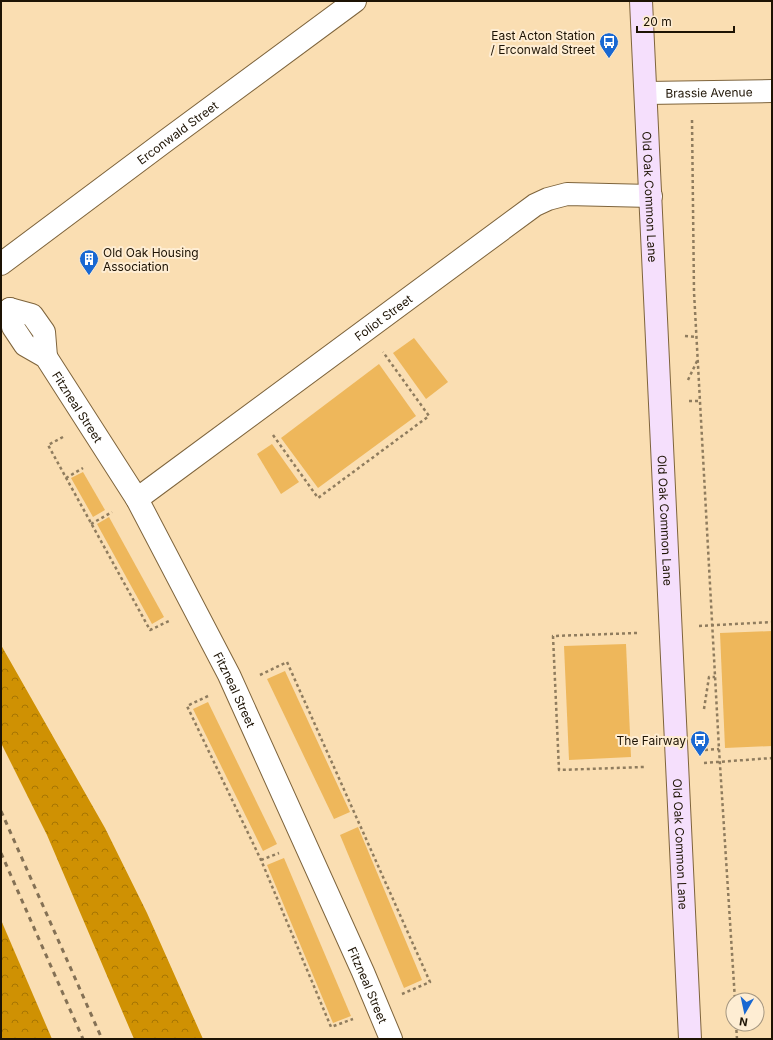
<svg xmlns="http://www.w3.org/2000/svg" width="773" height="1040" viewBox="0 0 773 1040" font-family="Inter,sans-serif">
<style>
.green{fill:#eeb75b}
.forest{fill:url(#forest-crowns)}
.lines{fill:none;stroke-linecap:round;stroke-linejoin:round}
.street-casing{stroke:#7e643c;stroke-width:24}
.secondary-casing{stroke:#7e643c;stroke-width:24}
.path{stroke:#8f7c5e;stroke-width:2.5;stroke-dasharray:3 3;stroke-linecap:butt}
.street{stroke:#fff;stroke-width:22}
.secondary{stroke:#f5dffc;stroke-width:22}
.rail{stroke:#847155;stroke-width:3;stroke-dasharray:5 5;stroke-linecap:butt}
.labels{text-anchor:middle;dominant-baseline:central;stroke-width:4;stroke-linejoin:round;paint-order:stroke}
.poi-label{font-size:12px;fill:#1d1304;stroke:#feedd3;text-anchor:end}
.street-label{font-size:12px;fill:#1d1304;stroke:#feedd3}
</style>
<defs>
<pattern id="forest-crowns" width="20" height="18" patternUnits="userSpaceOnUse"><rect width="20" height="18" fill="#cf9103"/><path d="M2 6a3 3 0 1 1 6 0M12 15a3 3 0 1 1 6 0" fill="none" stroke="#a77503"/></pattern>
</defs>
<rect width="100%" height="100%" fill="#fadeb2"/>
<g class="green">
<polygon points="414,338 448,382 426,399 393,353"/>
<polygon points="379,364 416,416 318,488 281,438"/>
<polygon points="272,444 299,482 281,494 257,454"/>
<polygon points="83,472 105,510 93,517 71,478"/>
<polygon points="109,517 164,617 152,624 97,524"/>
<polygon points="772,631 772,746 725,748 720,633"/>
<polygon points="626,644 631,757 569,760 564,646"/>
<polygon points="285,671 350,812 334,819 267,679"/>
<polygon points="208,702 277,844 263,851 193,709"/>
<polygon points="358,827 422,980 404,988 340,835"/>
<polygon points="284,858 351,1016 333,1023 267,865"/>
</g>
<g class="forest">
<polygon points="1,645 105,828 147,913 203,1039 134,1039 47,835 1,743"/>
<polygon points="1,920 52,1039 1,1039"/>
</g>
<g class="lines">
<defs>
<g id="street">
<path id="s1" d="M646 93 772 91"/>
<path id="s2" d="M1 264 164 142 355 1"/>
<path id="s3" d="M10 309 13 327 25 345 46 357 137 499 229 675 363 972 391 1039"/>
<polyline points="10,309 32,315 44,332 46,357"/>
<path id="s4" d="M137 499 535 205 548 199 567 194 651 196"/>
</g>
<g id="secondary">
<path id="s5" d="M641 1 690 1039"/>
</g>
</defs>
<use href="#street" class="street-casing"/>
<use href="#secondary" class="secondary-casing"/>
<g class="path">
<polyline points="692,120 694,292 719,749 735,1000"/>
<polyline points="685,336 697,337"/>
<polyline points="688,380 698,359"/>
<polyline points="689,401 700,401"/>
<polyline points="273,435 318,498 429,416 383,352"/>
<polyline points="63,437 48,445 150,630 169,621"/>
<polyline points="66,478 83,468"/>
<polyline points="91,524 112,512"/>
<polyline points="699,626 772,622"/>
<polyline points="637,633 553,636 559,770 644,767"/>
<polyline points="260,675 287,662 430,982 402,994"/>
<polyline points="208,696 187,706 261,860 331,1027 353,1019"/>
<polyline points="704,709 709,677 715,677"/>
<polyline points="705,750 719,749"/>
<polyline points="704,763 772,758"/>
<polyline points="261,860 279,853"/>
<polyline points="736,1024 737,1039"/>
</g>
<use href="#street" class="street"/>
<use href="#secondary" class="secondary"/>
<g class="rail">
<polyline points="1,811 102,1039"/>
<polyline points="1,853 83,1039"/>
</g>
</g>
<defs>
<symbol id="bus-pin" viewBox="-11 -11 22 30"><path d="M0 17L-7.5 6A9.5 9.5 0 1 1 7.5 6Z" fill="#1968d2" stroke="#feedd3"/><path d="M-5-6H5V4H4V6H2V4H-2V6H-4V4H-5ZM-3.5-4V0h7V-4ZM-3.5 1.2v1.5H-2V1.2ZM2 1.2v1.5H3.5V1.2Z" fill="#fff"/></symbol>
<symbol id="building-pin" viewBox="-11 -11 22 30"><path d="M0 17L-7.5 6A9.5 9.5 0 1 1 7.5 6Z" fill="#1968d2" stroke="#feedd3"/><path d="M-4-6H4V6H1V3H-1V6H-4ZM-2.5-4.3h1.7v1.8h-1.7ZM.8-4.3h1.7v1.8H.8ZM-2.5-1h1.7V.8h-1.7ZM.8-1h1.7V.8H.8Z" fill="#fff"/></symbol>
</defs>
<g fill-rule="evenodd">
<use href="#bus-pin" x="598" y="31" width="22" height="30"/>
<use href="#building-pin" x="78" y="248" width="22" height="30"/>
<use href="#bus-pin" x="689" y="729" width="22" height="30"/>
</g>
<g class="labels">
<g class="poi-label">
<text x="595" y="35">East Acton Station<tspan x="595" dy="14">/ Erconwald Street</tspan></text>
<text x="103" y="252" text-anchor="start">Old Oak Housing<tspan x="103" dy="14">Association</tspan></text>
<text x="686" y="740">The Fairway</text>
</g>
<g class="street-label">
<text stroke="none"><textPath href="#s1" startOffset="63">Brassie Avenue</textPath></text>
<text stroke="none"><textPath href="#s2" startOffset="220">Erconwald Street</textPath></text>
<text stroke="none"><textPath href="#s5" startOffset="196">Old Oak Common Lane</textPath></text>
<text stroke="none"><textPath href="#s4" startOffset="306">Foliot Street</textPath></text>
<text stroke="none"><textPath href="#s3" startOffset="123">Fitzneal Street</textPath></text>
<text stroke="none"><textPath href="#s5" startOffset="520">Old Oak Common Lane</textPath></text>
<text stroke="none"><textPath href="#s3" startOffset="447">Fitzneal Street</textPath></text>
<text stroke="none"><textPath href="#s5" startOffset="844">Old Oak Common Lane</textPath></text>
<text stroke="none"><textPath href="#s3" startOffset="771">Fitzneal Street</textPath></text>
</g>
</g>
<rect width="773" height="1040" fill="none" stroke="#1d1304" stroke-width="4"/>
<g transform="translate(745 1012) rotate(189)"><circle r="19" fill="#feedd3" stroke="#a49680"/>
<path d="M0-3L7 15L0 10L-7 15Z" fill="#1968d2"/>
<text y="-6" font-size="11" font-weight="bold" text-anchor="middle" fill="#1d1304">N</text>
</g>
<path d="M637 26v6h97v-6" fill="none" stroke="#1d1304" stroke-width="2"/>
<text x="643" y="26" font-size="12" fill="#1d1304" stroke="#feedd3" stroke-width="3" paint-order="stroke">20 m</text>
</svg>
